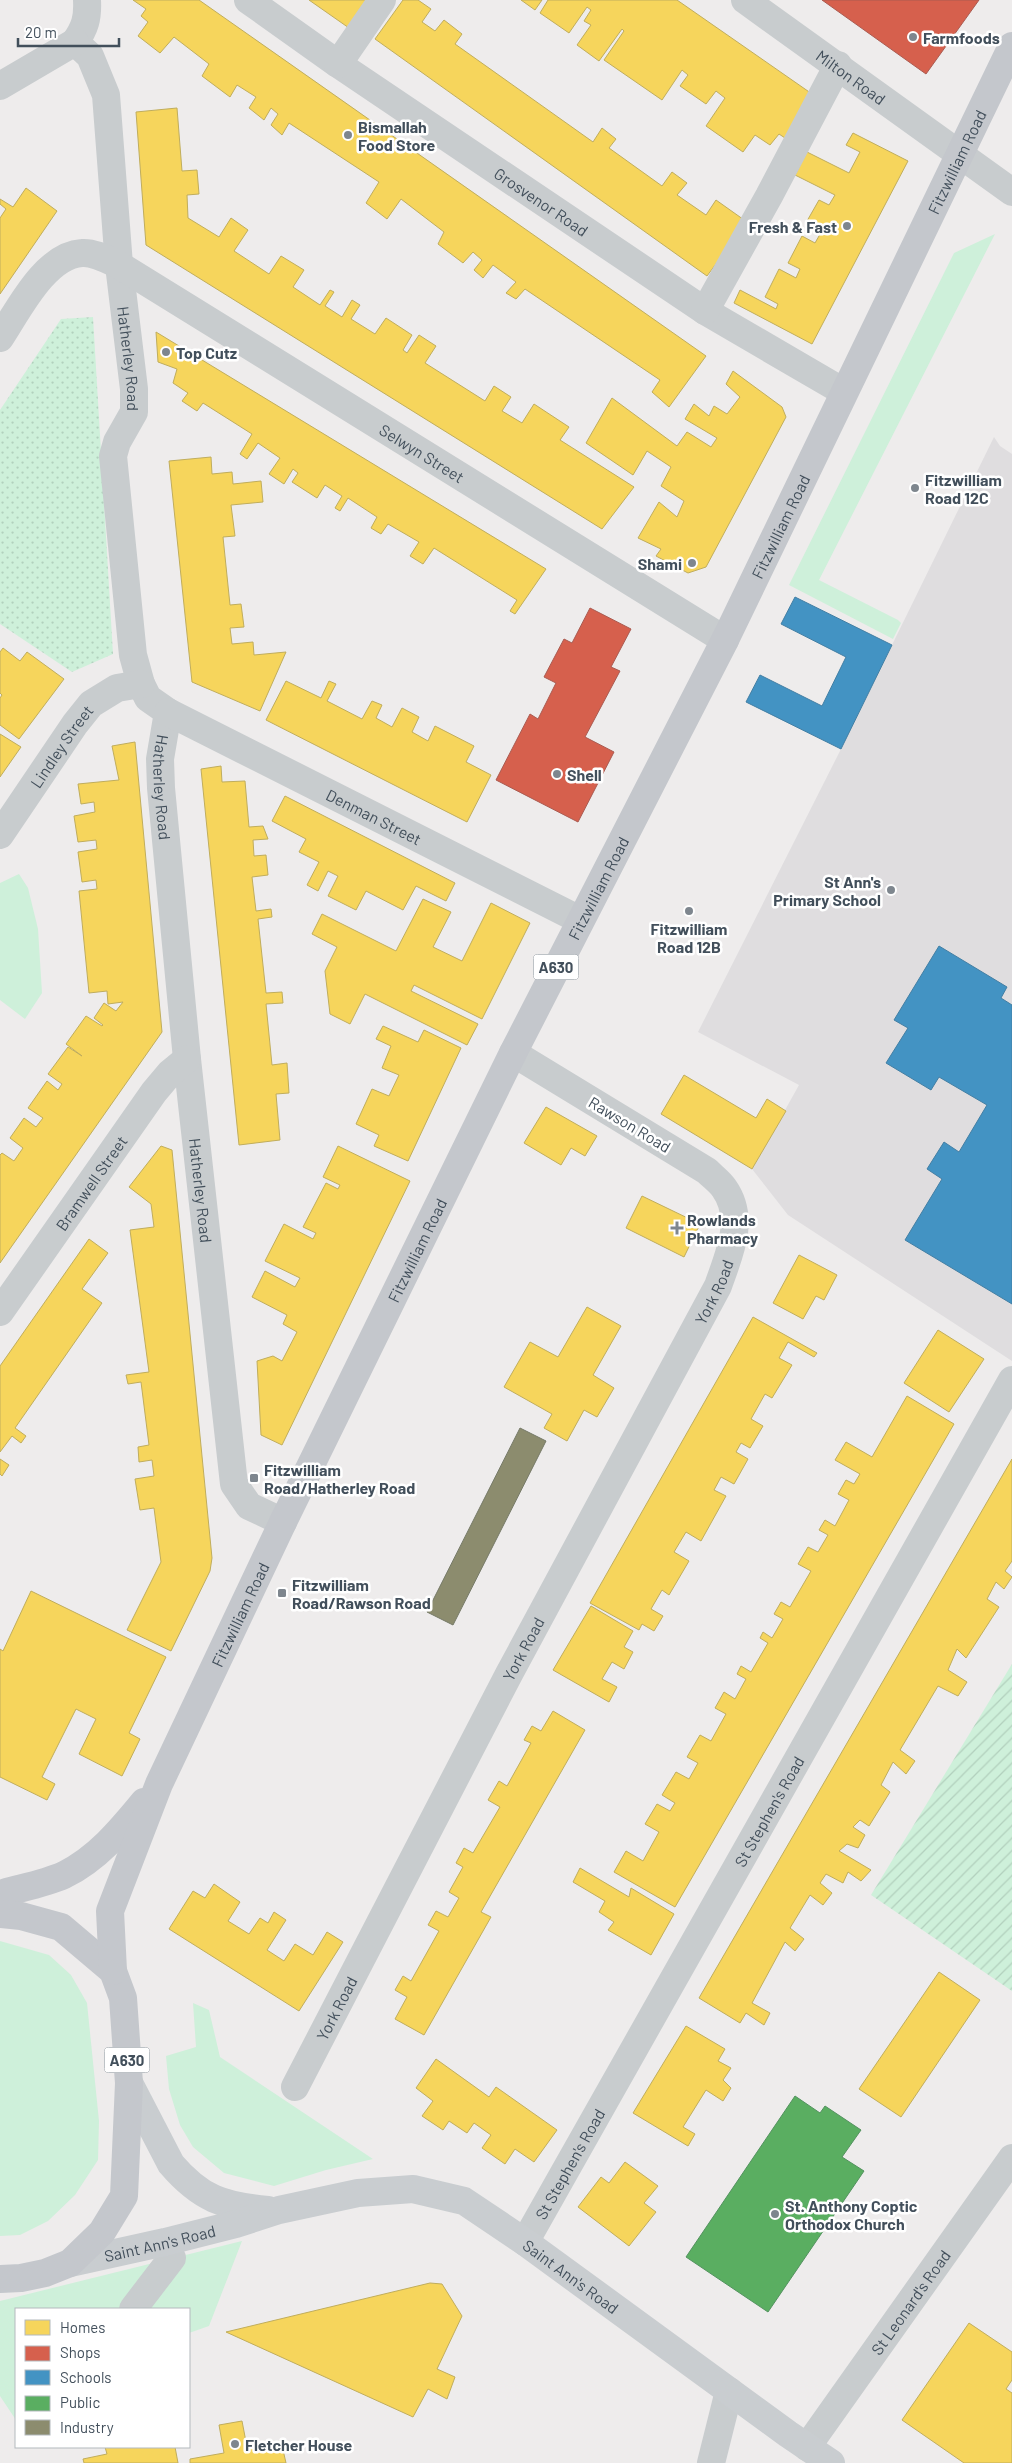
<svg xmlns="http://www.w3.org/2000/svg" width="1012" height="2463" viewBox="0 0 1012 2463" font-family="Barlow,sans-serif">
<style>
.education{fill:#dfdddf}
.grass{fill:#cef0da}
.park{fill:url(#park-dots)}
.garden{fill:url(#garden-furrows)}
.homes{fill:#f6d55c;stroke:#c0ad5c}
.shops{fill:#d6604d;stroke:#aa5b51}
.schools{fill:#4393c3;stroke:#437fa4}
.public{fill:#5aae61;stroke:#53925f}
.industry{fill:#8c8c6e;stroke:#767a68}
.lines{fill:none;stroke-linecap:round;stroke-linejoin:round}
.street{stroke:#c8ccce;stroke-width:28}
.secondary{stroke:#c9cdd0;stroke-width:28}
.primary{stroke:#c4c7cc;stroke-width:28}
.poi-dot{fill:#7e868e;stroke:#fff;stroke-width:2}
.labels{text-anchor:middle;dominant-baseline:central;stroke-width:5;stroke-linejoin:round;paint-order:stroke}
.shield{fill:#fff;stroke:#7b848c;stroke-width:1}
.shield-label{font-size:15px;font-weight:bold;fill:#424f5b}
.poi-label{font-size:16px;font-weight:bold;fill:#424f5b;stroke:#fff;text-anchor:start}
.street-label{font-size:16px;fill:#424f5b;stroke:#fff}
</style>
<defs>
<pattern id="park-dots" width="8" height="8" patternUnits="userSpaceOnUse" patternTransform="scale(1.25)"><rect width="8" height="8" fill="#cef0da"/><path d="M2 2h.1M6 6h.1" fill="none" stroke="#b2d0bd" stroke-width="1.8" stroke-linecap="round"/></pattern>
<pattern id="garden-furrows" width="10" height="10" patternUnits="userSpaceOnUse" patternTransform="scale(1.25)"><rect width="10" height="10" fill="#cef0da"/><path d="M-1 1l2-2M0 10L10 0M9 11l2-2" fill="none" stroke="#b2d0bd"/></pattern>
</defs>
<rect width="100%" height="100%" fill="#eeecec"/>
<polygon class="education" points="994,437 1000,446 1012,454 1012,1361 788,1215 752,1169 799,1085 698,1032 841,749"/>
<g class="grass">
<polygon points="995,234 819,580 898,620 901,623 893,639 789,585 954,253"/>
<polygon points="19,874 28,888 38,929 42,993 25,1019 0,1000 0,883"/>
<polygon points="0,1941 49,1955 71,1975 87,2003 99,2121 98,2160 75,2195 48,2221 20,2235 0,2236"/>
<polygon points="193,2003 209,2010 220,2057 373,2159 326,2170 274,2186 224,2173 193,2147 180,2125 169,2089 166,2056 196,2047"/>
<polygon points="242,2241 209,2326 189,2333 189,2309 16,2309 16,2420 0,2396 0,2301"/>
</g>
<polygon class="park" points="93,317 113,654 72,672 0,624 0,410 61,319"/>
<polygon class="garden" points="1012,1664 1012,1991 871,1895"/>
<g class="homes">
<polygon points="133,0 199,0 706,356 669,407 652,392 660,380 525,289 516,299 506,293 516,282 493,265 483,278 474,270 482,260 473,252 463,263 438,244 444,232 401,199 387,219 366,203 379,182 289,123 282,135 271,125 278,114 271,108 264,120 249,108 256,97 237,85 230,97 202,76 209,64 174,37 160,53 138,36 148,22 141,16 146,9"/>
<polygon points="309,0 368,0 349,28"/>
<polygon points="403,0 418,0 431,9 422,22 435,31 444,20 462,34 455,44 593,142 602,128 616,139 609,148 662,186 672,172 687,183 677,195 706,215 716,200 747,222 707,276 375,39"/>
<polygon points="521,0 542,0 535,10"/>
<polygon points="548,0 677,0 815,96 785,138 779,134 770,145 755,135 743,152 706,126 725,98 716,91 706,104 680,86 688,75 682,70 662,100 604,60 624,31 622,29 599,61 577,45 591,25 584,21 591,10 587,7 569,33 540,13"/>
<polygon points="177,108 182,171 197,170 199,194 187,195 188,218 219,237 231,218 248,230 234,251 269,274 281,256 304,270 293,287 320,305 330,290 334,292 325,306 342,317 352,300 360,305 351,319 375,334 386,318 412,335 403,350 407,353 419,335 436,346 425,363 485,401 494,386 511,397 502,411 522,423 534,404 569,427 560,440 634,487 602,529 146,245 136,112"/>
<polygon points="853,133 908,161 812,344 734,303 740,290 776,309 778,304 765,297 779,269 796,278 800,269 788,263 802,236 815,243 823,229 807,221 819,200 829,205 835,195 795,175 807,152 849,173 860,152 846,145"/>
<polygon points="26,188 57,211 0,294 0,218 6,209 0,204 0,199 13,207"/>
<polygon points="156,332 546,569 515,614 510,611 517,600 434,548 423,564 410,556 419,542 388,524 381,534 371,528 377,517 348,498 340,511 335,508 342,496 325,485 317,498 292,482 298,473 293,469 284,484 269,474 280,458 258,443 247,459 240,454 252,434 203,403 197,411 182,401 188,393 173,383 177,369 158,362"/>
<polygon points="733,371 782,407 786,417 706,567 688,573 656,556 661,549 638,538 659,502 677,517 684,501 661,486 671,467 647,451 633,475 586,443 612,398 677,446 687,432 711,447 717,438 685,419 694,404 709,416 714,406 727,414 740,397 726,384"/>
<polygon points="211,457 212,474 232,472 233,484 261,481 263,502 231,505 235,536 223,537 230,605 241,604 244,627 230,628 232,644 253,642 254,655 286,652 260,711 192,682 169,461"/>
<polygon points="3,648 20,661 27,652 64,679 19,739 0,725 0,698 2,695 0,693 0,652"/>
<polygon points="286,681 321,698 329,681 336,684 327,701 362,719 372,701 382,705 376,718 392,727 402,708 419,717 412,732 428,741 435,726 474,746 466,762 491,775 467,822 266,720"/>
<polygon points="0,734 21,747 0,777"/>
<polygon points="135,742 162,1032 0,1263 0,1155 2,1153 14,1161 23,1148 10,1138 24,1118 36,1127 43,1118 28,1108 47,1081 58,1090 62,1084 48,1074 68,1047 82,1056 66,1044 86,1016 102,1026 103,1025 94,1018 104,1003 116,1011 123,1002 108,1004 107,991 89,993 79,891 97,889 96,880 82,882 78,852 97,849 96,840 78,842 74,816 95,812 94,802 81,804 78,784 119,780 112,746"/>
<polygon points="221,766 222,782 245,781 249,827 263,826 268,839 253,840 254,856 266,855 268,875 252,877 256,911 271,909 272,917 258,919 266,993 282,992 283,1003 266,1004 272,1065 287,1063 289,1093 276,1094 280,1140 239,1145 201,769"/>
<polygon points="285,796 455,883 446,901 416,886 403,910 366,891 356,910 328,896 338,876 328,871 318,891 307,885 319,862 299,852 306,839 272,821"/>
<polygon points="423,899 451,912 433,947 462,961 491,903 530,923 482,1019 414,985 411,991 478,1024 467,1045 365,994 350,1024 330,1014 325,971 337,947 312,934 322,914 396,951"/>
<polygon points="383,1026 418,1042 424,1030 461,1048 408,1161 374,1146 379,1135 356,1124 372,1089 389,1096 399,1075 382,1068 391,1046 376,1039"/>
<polygon points="684,1075 756,1118 767,1099 786,1111 752,1169 661,1114"/>
<polygon points="546,1107 597,1136 585,1156 571,1148 561,1165 524,1143"/>
<polygon points="161,1146 172,1150 212,1558 210,1571 171,1651 127,1630 161,1562 154,1508 140,1510 135,1479 154,1476 152,1460 139,1462 138,1447 149,1445 141,1382 128,1384 126,1375 149,1372 130,1230 154,1227 151,1204 129,1187"/>
<polygon points="338,1146 410,1181 282,1445 261,1435 257,1361 273,1356 282,1361 297,1332 283,1324 287,1315 252,1297 265,1271 295,1287 300,1278 265,1261 284,1224 313,1239 316,1233 303,1227 326,1183 338,1189 340,1185 323,1177"/>
<polygon points="642,1196 700,1224 684,1257 626,1228"/>
<polygon points="89,1239 108,1253 82,1289 102,1303 15,1428 26,1436 21,1443 12,1436 0,1452 0,1366"/>
<polygon points="799,1255 837,1275 824,1300 816,1296 803,1319 773,1303"/>
<polygon points="587,1307 621,1326 593,1375 614,1388 597,1417 584,1410 567,1441 544,1428 552,1414 504,1387 530,1342 558,1357"/>
<polygon points="753,1317 817,1353 814,1357 788,1342 779,1358 792,1365 772,1398 765,1394 751,1419 763,1426 750,1448 741,1443 736,1452 748,1459 734,1484 721,1477 714,1490 726,1496 701,1541 686,1532 674,1552 689,1561 669,1595 662,1590 651,1609 663,1616 654,1631 642,1624 639,1630 590,1603"/>
<polygon points="938,1330 984,1359 949,1412 904,1383"/>
<polygon points="907,1396 954,1424 675,1907 614,1872 626,1851 643,1861 659,1832 645,1824 657,1804 670,1811 675,1803 662,1795 676,1772 689,1779 698,1763 687,1757 700,1735 711,1741 726,1714 715,1708 724,1692 735,1699 746,1679 737,1674 741,1666 751,1672 768,1643 760,1638 763,1632 772,1638 783,1619 774,1614 781,1602 790,1607 811,1571 798,1564 808,1547 818,1552 828,1535 819,1530 825,1520 835,1526 849,1500 838,1494 846,1480 854,1484 860,1474 835,1460 846,1442 872,1457"/>
<polygon points="0,1459 9,1465 2,1476 0,1474"/>
<polygon points="1012,1459 1012,1561 1005,1571 1012,1577 1004,1589 996,1582 987,1599 999,1607 966,1658 957,1649 948,1670 967,1682 958,1696 938,1686 900,1750 915,1761 906,1774 893,1762 881,1785 890,1792 869,1826 860,1820 853,1827 865,1835 858,1848 847,1844 839,1851 871,1870 861,1881 848,1872 843,1883 826,1874 820,1883 832,1893 823,1905 810,1895 790,1928 804,1939 795,1951 785,1942 752,2003 770,2013 764,2025 746,2013 740,2023 699,1998"/>
<polygon points="31,1591 166,1657 129,1733 140,1739 122,1776 79,1754 96,1719 76,1709 42,1777 55,1784 47,1800 0,1777 0,1649 3,1651"/>
<polygon points="591,1606 633,1631 624,1647 633,1652 624,1669 612,1662 602,1679 617,1687 609,1702 553,1670"/>
<polygon points="553,1711 585,1730 481,1912 491,1917 424,2035 395,2019 407,1997 395,1990 403,1976 411,1981 439,1931 428,1925 436,1911 448,1917 459,1898 449,1892 463,1867 456,1863 464,1848 473,1853 500,1807 488,1800 499,1781 507,1786 531,1743 524,1740 532,1726 541,1731"/>
<polygon points="580,1868 629,1897 631,1888 674,1914 651,1955 608,1930 614,1922 599,1912 605,1901 573,1882"/>
<polygon points="214,1884 240,1902 228,1921 249,1934 260,1918 268,1923 274,1912 286,1920 267,1950 284,1961 295,1944 313,1955 327,1932 343,1942 299,2011 169,1929 193,1891 205,1898"/>
<polygon points="939,1972 980,2000 901,2117 859,2089"/>
<polygon points="686,2026 725,2049 718,2061 731,2068 723,2080 731,2088 723,2101 706,2090 683,2127 695,2134 688,2146 633,2113"/>
<polygon points="436,2059 489,2097 496,2087 557,2130 534,2162 515,2149 505,2164 482,2148 491,2135 474,2123 467,2133 449,2121 443,2130 422,2116 433,2101 416,2088"/>
<polygon points="625,2162 658,2186 644,2203 656,2212 629,2246 578,2207 601,2177 609,2183"/>
<polygon points="430,2283 442,2284 462,2316 437,2369 455,2377 447,2399 428,2389 413,2417 226,2332"/>
<polygon points="969,2323 1012,2352 1012,2380 1006,2389 1012,2393 1012,2463 964,2463 902,2420"/>
<polygon points="242,2421 247,2447 281,2441 286,2463 190,2463 190,2459 224,2453 219,2425"/>
<polygon points="105,2447 175,2447 178,2463 84,2463 83,2459 107,2454"/>
</g>
<g class="shops">
<polygon points="822,0 979,0 926,74"/>
<polygon points="590,608 631,629 611,667 620,671 585,737 614,752 578,822 496,780 530,714 538,719 556,683 544,677 564,639 572,643"/>
</g>
<g class="schools">
<polygon points="795,597 892,645 841,749 746,702 760,675 822,706 846,657 781,624"/>
<polygon points="939,946 1007,987 1001,998 1012,1005 1012,1304 905,1240 942,1179 927,1169 944,1142 959,1152 987,1105 939,1077 931,1090 886,1063 908,1028 894,1020"/>
</g>
<polygon class="public" points="795,2096 820,2113 825,2106 861,2130 842,2157 864,2171 768,2312 686,2257"/>
<polygon class="industry" points="520,1428 546,1441 453,1625 427,1612"/>
<g class="lines">
<g class="street">
<path id="s1" d="M87 0C88 18 85 28 75 42L90 56 106 95 119 265 134 389V412L117 442 113 456 133 655 141 684 148 698 168 712 160 759 161 788 187 1059 234 1484 249 1506 283 1522"/>
<path id="s2" d="M248 0 338 64 705 311 844 392"/>
<path id="s3" d="M745 0 1012 192"/>
<polyline points="338,64 382,0"/>
<polyline points="0,86 75,42"/>
<polyline points="705,311 769,196 838,65"/>
<path id="s4" d="M0 338C18 311 45 255 82 253 94 252 108 260 119 265L725 640"/>
<path id="s5" d="M168 712 580 920"/>
<path id="s6" d="M0 835 75 724 91 704 117 688 141 684"/>
<path id="s7" d="M0 1312 154 1092 170 1073 187 1059"/>
<path id="s8" d="M295 2087 509 1674 718 1286C729 1254 746 1219 724 1188 720 1182 713 1177 707 1171L513 1053"/>
<path id="s9" d="M525 2242 1012 1380"/>
<polyline points="133,2309 172,2258"/>
<path id="s10" d="M807 2447 1012 2158"/>
<polyline points="711,2463 729,2391"/>
</g>
<g class="secondary">
<path d="M129 2083 171 2164C201 2199 223 2206 268 2210"/>
<path id="s11" d="M70 2263 165 2242 236 2224 279 2210 358 2193 413 2189 464 2201 525 2242 788 2434 831 2463"/>
</g>
<g class="primary">
<path d="M0 1894C20 1888 44 1884 64 1875 97 1859 121 1830 144 1802"/>
<polyline points="0,1914 21,1916 61,1927 113,1971 123,1998 129,2083 124,2196 102,2232 70,2263 45,2273 21,2278 0,2279"/>
<path id="s12" d="M113 1971 110 1911 159 1784 283 1522 513 1053 725 640 1012 46"/>
</g>
</g>
<g class="poi-dot">
<circle cx="913" cy="37" r="5"/>
<circle cx="348" cy="135" r="5"/>
<circle cx="847" cy="226" r="5"/>
<circle cx="166" cy="352" r="5"/>
<circle cx="915" cy="488" r="5"/>
<circle cx="692" cy="563" r="5"/>
<circle cx="557" cy="774" r="5"/>
<circle cx="891" cy="890" r="5"/>
<circle cx="689" cy="911" r="5"/>
<path d="M674.5 1220.5h5v5h5v5h-5v5h-5v-5h-5v-5h5z"/>
<rect x="249" y="1473" width="10" height="10" rx="2.5"/>
<rect x="277" y="1588" width="10" height="10" rx="2.5"/>
<circle cx="775" cy="2214" r="5"/>
<circle cx="235" cy="2444" r="5"/>
</g>
<g class="labels">
<g class="shield">
<rect x="533.5" y="954.5" width="45" height="25" rx="4"/>
<rect x="104.5" y="2047.5" width="45" height="25" rx="4"/>
</g>
<g class="shield-label">
<text x="556" y="967">A630</text>
<text x="127" y="2060">A630</text>
</g>
<g class="poi-label">
<text x="923" y="37">Farmfoods</text>
<text x="358" y="126">Bismallah<tspan x="358" dy="18">Food Store</tspan></text>
<text x="837" y="226" text-anchor="end">Fresh &amp; Fast</text>
<text x="176" y="352">Top Cutz</text>
<text x="925" y="479">Fitzwilliam<tspan x="925" dy="18">Road 12C</tspan></text>
<text x="682" y="563" text-anchor="end">Shami</text>
<text x="567" y="774">Shell</text>
<text x="881" y="881" text-anchor="end">St Ann's<tspan x="881" dy="18">Primary School</tspan></text>
<text x="689" y="928" text-anchor="middle">Fitzwilliam<tspan x="689" dy="18">Road 12B</tspan></text>
<text x="687" y="1219">Rowlands<tspan x="687" dy="18">Pharmacy</tspan></text>
<text x="264" y="1469">Fitzwilliam<tspan x="264" dy="18">Road/Hatherley Road</tspan></text>
<text x="292" y="1584">Fitzwilliam<tspan x="292" dy="18">Road/Rawson Road</tspan></text>
<text x="785" y="2205">St. Anthony Coptic<tspan x="785" dy="18">Orthodox Church</tspan></text>
<text x="245" y="2444">Fletcher House</text>
</g>
<g class="street-label">
<text stroke="none"><textPath href="#s3" startOffset="131">Milton Road</textPath></text>
<text stroke="none"><textPath href="#s12" startOffset="2004">Fitzwilliam Road</textPath></text>
<text stroke="none"><textPath href="#s2" startOffset="356">Grosvenor Road</textPath></text>
<text stroke="none"><textPath href="#s1" startOffset="372">Hatherley Road</textPath></text>
<text stroke="none"><textPath href="#s4" startOffset="518">Selwyn Street</textPath></text>
<text stroke="none"><textPath href="#s12" startOffset="1599">Fitzwilliam Road</textPath></text>
<text stroke="none"><textPath href="#s6" startOffset="108">Lindley Street</textPath></text>
<text stroke="none"><textPath href="#s1" startOffset="821">Hatherley Road</textPath></text>
<text stroke="none"><textPath href="#s5" startOffset="231">Denman Street</textPath></text>
<text stroke="none"><textPath href="#s12" startOffset="1194">Fitzwilliam Road</textPath></text>
<text transform="translate(630 1124) rotate(31)">Rawson Road</text>
<text stroke="none"><textPath href="#s7" startOffset="158">Bramwell Street</textPath></text>
<text stroke="none"><textPath href="#s1" startOffset="1226">Hatherley Road</textPath></text>
<text stroke="none"><textPath href="#s12" startOffset="789">Fitzwilliam Road</textPath></text>
<text stroke="none"><textPath href="#s8" startOffset="899">York Road</textPath></text>
<text stroke="none"><textPath href="#s12" startOffset="384">Fitzwilliam Road</textPath></text>
<text stroke="none"><textPath href="#s8" startOffset="494">York Road</textPath></text>
<text stroke="none"><textPath href="#s9" startOffset="495">St Stephen's Road</textPath></text>
<text stroke="none"><textPath href="#s8" startOffset="89">York Road</textPath></text>
<text stroke="none"><textPath href="#s9" startOffset="90">St Stephen's Road</textPath></text>
<text stroke="none"><textPath href="#s11" startOffset="92">Saint Ann's Road</textPath></text>
<text stroke="none"><textPath href="#s11" startOffset="535">Saint Ann's Road</textPath></text>
<text stroke="none"><textPath href="#s10" startOffset="178">St Leonard's Road</textPath></text>
</g>
</g>
<rect x="15" y="2308" width="175" height="140" fill="#ffffff" stroke="#b3b9bd"/>
<rect x="25" y="2320" width="25" height="15" fill="#f6d55c" stroke="#b3b9bd"/>
<text x="60" y="2333" font-size="15" fill="#424f5b">Homes</text>
<rect x="25" y="2346" width="25" height="15" fill="#d6604d" stroke="#b3b9bd"/>
<text x="60" y="2358" font-size="15" fill="#424f5b">Shops</text>
<rect x="25" y="2370" width="25" height="15" fill="#4393c3" stroke="#b3b9bd"/>
<text x="60" y="2383" font-size="15" fill="#424f5b">Schools</text>
<rect x="25" y="2396" width="25" height="15" fill="#5aae61" stroke="#b3b9bd"/>
<text x="60" y="2408" font-size="15" fill="#424f5b">Public</text>
<rect x="25" y="2420" width="25" height="15" fill="#8c8c6e" stroke="#b3b9bd"/>
<text x="60" y="2433" font-size="15" fill="#424f5b">Industry</text>
<path d="M18 38v8h101v-8" fill="none" stroke="#424f5b" stroke-width="2.5"/>
<text x="25" y="38" font-size="15" fill="#424f5b" stroke="#ffffff" stroke-width="4" paint-order="stroke">20 m</text>
</svg>
